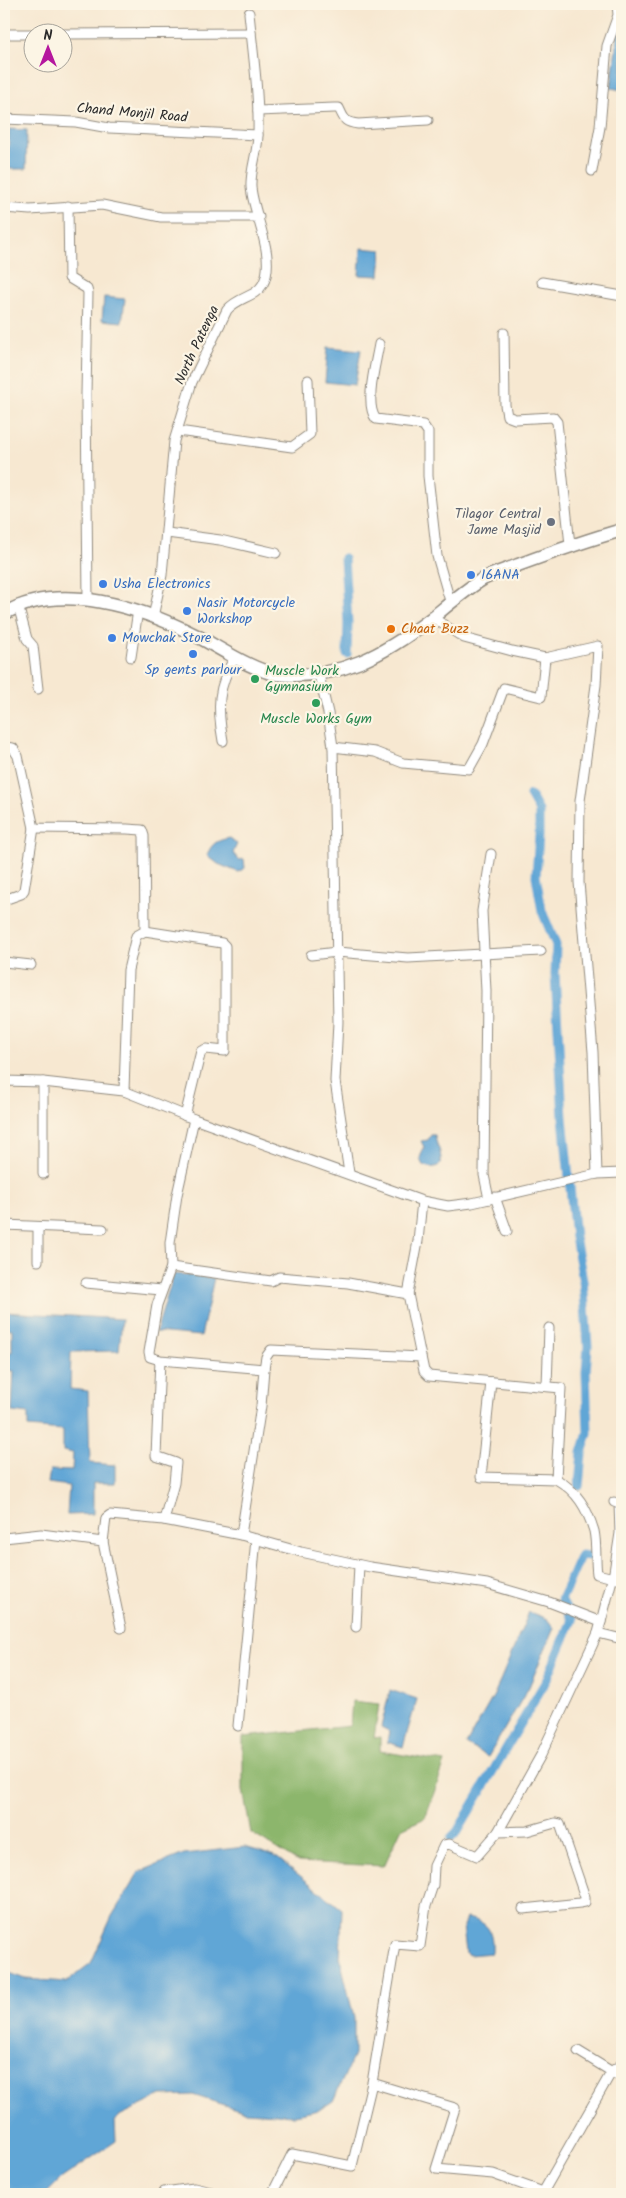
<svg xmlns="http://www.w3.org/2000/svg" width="626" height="2198" viewBox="0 0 626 2198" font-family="Kalam,sans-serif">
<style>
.forest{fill:#8cb66c;stroke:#5c704c}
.water{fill:#61a6d6;stroke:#466880}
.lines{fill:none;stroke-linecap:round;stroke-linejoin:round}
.canal{stroke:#61a6d6;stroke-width:9}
.minor-casing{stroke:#918a7e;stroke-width:11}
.highway-casing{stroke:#918a7e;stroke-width:15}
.minor{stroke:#fff;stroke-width:9}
.highway{stroke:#fff;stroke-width:12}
.worship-dot{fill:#6b7280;stroke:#fcf5e5;stroke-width:2}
.shop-dot{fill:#3f7fe0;stroke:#fcf5e5;stroke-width:2}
.food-dot{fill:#e8710a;stroke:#fcf5e5;stroke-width:2}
.leisure-dot{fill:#2e9e5b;stroke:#fcf5e5;stroke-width:2}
.labels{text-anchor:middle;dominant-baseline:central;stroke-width:4.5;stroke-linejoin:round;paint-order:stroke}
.street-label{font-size:14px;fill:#2b2b2b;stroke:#fcf5e5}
.worship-label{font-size:14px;fill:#5b616d;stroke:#fcf5e5;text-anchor:end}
.shop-label{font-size:14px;fill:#366cbe;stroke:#fcf5e5;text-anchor:start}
.food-label{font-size:14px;fill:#c56008;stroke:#fcf5e5;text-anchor:start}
.leisure-label{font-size:14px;fill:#27864d;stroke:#fcf5e5;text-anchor:start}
</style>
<rect width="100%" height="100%" fill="#fcf5e5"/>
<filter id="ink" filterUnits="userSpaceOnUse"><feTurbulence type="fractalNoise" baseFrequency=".02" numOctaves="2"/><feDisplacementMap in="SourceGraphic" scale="10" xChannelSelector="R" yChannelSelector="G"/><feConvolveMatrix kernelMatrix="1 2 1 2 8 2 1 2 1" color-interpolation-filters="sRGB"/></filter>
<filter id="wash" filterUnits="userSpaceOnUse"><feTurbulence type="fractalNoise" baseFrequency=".0096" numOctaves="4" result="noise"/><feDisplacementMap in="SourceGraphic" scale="20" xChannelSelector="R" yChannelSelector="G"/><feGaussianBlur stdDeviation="1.12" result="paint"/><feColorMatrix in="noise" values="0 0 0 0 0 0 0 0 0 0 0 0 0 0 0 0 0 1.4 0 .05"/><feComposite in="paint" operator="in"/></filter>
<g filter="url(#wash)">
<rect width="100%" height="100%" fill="#f7e8d1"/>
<polygon class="forest" points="352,1701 379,1704 374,1738 380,1737 380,1751 445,1762 425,1818 401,1829 384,1866 298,1862 251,1833 243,1790 243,1737 350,1726"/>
<g class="water">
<polygon points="618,32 622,32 622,90 611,88"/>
<polygon points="9,129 27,130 26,169 8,169"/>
<polygon points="361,248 382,250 380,276 359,275"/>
<polygon points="104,297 125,299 122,322 102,320"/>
<polygon points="328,347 361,350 355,385 325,382"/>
<path d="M229 838 237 844 233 853 239 860 244 859 245 868 238 872 218 864 207 855C212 843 216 841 229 838Z"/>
<path d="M431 1135H435C435 1144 442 1149 441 1164 434 1169 429 1168 422 1164L420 1158 424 1147 421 1141 428 1140Z"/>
<polygon points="174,1274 214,1278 201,1336 156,1332"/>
<polygon points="4,1312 122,1319 119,1351 71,1352 70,1389 88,1391 90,1463 115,1465 115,1483 93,1483 93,1514 67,1515 69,1486 48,1483 50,1470 72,1471 73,1453 63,1451 63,1430 28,1427 28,1414 12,1412 14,1371 4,1370 4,1352 12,1352 12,1329 4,1328"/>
<polygon points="529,1612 547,1619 554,1628 529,1687 488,1757 466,1744 494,1695"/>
<polygon points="390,1690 417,1699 403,1747 387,1742 389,1731 381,1727"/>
<polygon points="245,1847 275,1856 342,1909 340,1958 354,2018 354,2055 333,2101 319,2110 294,2115 246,2112 193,2095 161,2096 119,2116 115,2120 116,2141 62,2178 46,2194 4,2194 4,1971 26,1979 66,1982 91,1963 112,1916 139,1872 184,1854"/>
<path d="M466 1918C489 1922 493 1930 492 1953L469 1955 466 1953 463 1926Z"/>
</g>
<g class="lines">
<g class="canal">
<polyline points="344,558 348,623 347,654"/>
<polyline points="530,795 539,811 539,835 536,876 542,911 556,945 555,974 563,1118 575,1237 583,1280 588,1346 586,1372 588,1433 582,1453 579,1486"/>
<polyline points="451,1838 457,1832 547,1679 572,1620 561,1600 581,1555 590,1556"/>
</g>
</g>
</g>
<g filter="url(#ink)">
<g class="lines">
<defs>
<g id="minor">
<polyline points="4,34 32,34"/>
<polyline points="62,34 251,33"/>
<path d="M258 111 334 108H339C344 119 344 122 358 124L428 120"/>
<polyline points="4,119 76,122 109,128 258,135"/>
<polyline points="592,171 600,127 607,46 618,15 617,4"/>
<polyline points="68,206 69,278 87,289 88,293 86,394 88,600"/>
<polyline points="4,208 30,210 102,205 161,217 259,217"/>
<polyline points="542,282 622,296"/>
<polyline points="504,333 505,405 507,416 515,419 553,417 557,422 570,545"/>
<path d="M379 344C376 363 364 404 376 419L423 425 428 432V476L437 556 450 601"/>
<polyline points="178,431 292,447 310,434 308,380"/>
<polyline points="167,533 220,540 276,553"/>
<polyline points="18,605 27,639 33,646 38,689"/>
<path d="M153 617 162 575 174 441 192 382 227 310C239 296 255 298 263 284 277 257 253 214 251 187 250 170 258 152 258 134 259 94 253 53 249 13"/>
<polyline points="432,617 464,638 512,651 545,658 598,646 596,685 580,801 579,882 593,1052 597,1174"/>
<polyline points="131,657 138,610"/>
<polyline points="319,675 328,713 333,747 338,1022 335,1081 349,1173"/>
<path d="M223 741C217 708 217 687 235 657"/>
<polyline points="4,747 13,748 18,756 34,828 127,829 142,830 144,836 145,931 136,936 128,970 124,1091"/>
<polyline points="333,747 375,752 403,763 469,769 483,744 504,688 541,697 545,658"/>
<polyline points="4,900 21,894 24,890 34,828"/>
<polyline points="145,931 222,943 225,946 225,1051 206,1049 201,1051 185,1116"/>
<polyline points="311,955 337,952 408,958 541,951"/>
<polyline points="4,962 31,965"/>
<polyline points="4,1081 43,1082 124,1091 194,1119 422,1201 448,1206 472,1203 597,1174 622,1173"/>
<polyline points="43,1174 43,1082"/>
<polyline points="495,1197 507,1231"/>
<polyline points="489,1199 484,1175 486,991 482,911 491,854"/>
<polyline points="4,1225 103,1229"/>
<polyline points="38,1227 38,1261"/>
<polyline points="171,1267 271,1281 279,1277 348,1283 408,1294 421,1357"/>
<polyline points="86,1283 161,1290"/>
<polyline points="408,1294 418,1241 422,1201"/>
<polyline points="160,1360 156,1456 176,1463 174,1483 164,1520"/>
<path d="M264 1369 266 1357 271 1350 421 1357 424 1371 429 1376 561 1388 556 1479C577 1491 587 1508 594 1531 597 1545 595 1560 597 1574L622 1580"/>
<polyline points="491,1382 481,1477 556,1479"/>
<polyline points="547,1386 549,1328"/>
<polyline points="241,1535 301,1552 370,1567 487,1584 549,1602 601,1622"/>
<polyline points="4,1538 41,1534 103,1542 106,1518 110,1515 164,1520 241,1535 261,1406 264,1369 160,1360 150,1357 149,1352 157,1305 171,1267 170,1243 177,1195 194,1119"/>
<polyline points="103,1542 121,1628"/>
<polyline points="356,1627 359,1565"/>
<polyline points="598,1633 622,1639"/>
<polyline points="238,1726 256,1539"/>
<polyline points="498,1832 527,1831 555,1823 560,1824 585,1897 585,1902 580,1903 523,1909"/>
<polyline points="578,2051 622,2078"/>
<polyline points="372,2083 395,1944 420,1946 426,1906 433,1885 434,1866 444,1845 449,1844 477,1856 498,1832 541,1755 598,1633 614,1572 620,1533 619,1504 614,1502"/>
<polyline points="164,2192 194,2188 220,2194"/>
<polyline points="272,2194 292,2154 352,2166 372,2083 455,2108 436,2169 493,2174 543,2192"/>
<polyline points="542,2194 612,2071 622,2064"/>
</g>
<path id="highway" d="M4 614C59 580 142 608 195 635 215 645 255 672 277 674 338 681 385 654 432 618 449 604 465 590 483 579 494 573 507 570 518 565 553 552 587 540 622 530"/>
</defs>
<use href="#minor" class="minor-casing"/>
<use href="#highway" class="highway-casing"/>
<use href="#minor" class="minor"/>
<use href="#highway" class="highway"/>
</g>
</g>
<circle class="worship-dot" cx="551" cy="522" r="5"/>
<g class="shop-dot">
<circle cx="471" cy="575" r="5"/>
<circle cx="103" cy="584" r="5"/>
<circle cx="187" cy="611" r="5"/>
<circle cx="112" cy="638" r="5"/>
<circle cx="193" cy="654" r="5"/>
</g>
<circle class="food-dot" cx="391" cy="629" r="5"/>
<g class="leisure-dot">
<circle cx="255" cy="679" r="5"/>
<circle cx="316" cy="703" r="5"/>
</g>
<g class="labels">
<g class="street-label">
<text transform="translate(132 113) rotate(5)">Chand Monjil Road</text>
<text transform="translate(197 345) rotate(-65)">North Patenga</text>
</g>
<g class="worship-label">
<text x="541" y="514">Tilagor Central<tspan x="541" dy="16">Jame Masjid</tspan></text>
</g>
<g class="shop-label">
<text x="481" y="575">16ANA</text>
<text x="113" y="584">Usha Electronics</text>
<text x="197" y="603">Nasir Motorcycle<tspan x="197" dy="16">Workshop</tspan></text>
<text x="122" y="638">Mowchak Store</text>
<text x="193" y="670" text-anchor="middle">Sp gents parlour</text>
</g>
<g class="food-label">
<text x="401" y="629">Chaat Buzz</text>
</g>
<g class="leisure-label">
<text x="265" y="671">Muscle Work<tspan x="265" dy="16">Gymnasium</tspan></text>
<text x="316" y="719" text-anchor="middle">Muscle Works Gym</text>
</g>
</g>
<rect width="626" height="2198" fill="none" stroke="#fcf5e5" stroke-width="20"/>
<g transform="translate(48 48)"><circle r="24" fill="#fcf5e5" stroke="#a8a49b"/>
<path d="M0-4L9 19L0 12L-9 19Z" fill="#b5179e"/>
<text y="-8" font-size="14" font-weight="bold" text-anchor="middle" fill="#2b2b2b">N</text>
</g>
</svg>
